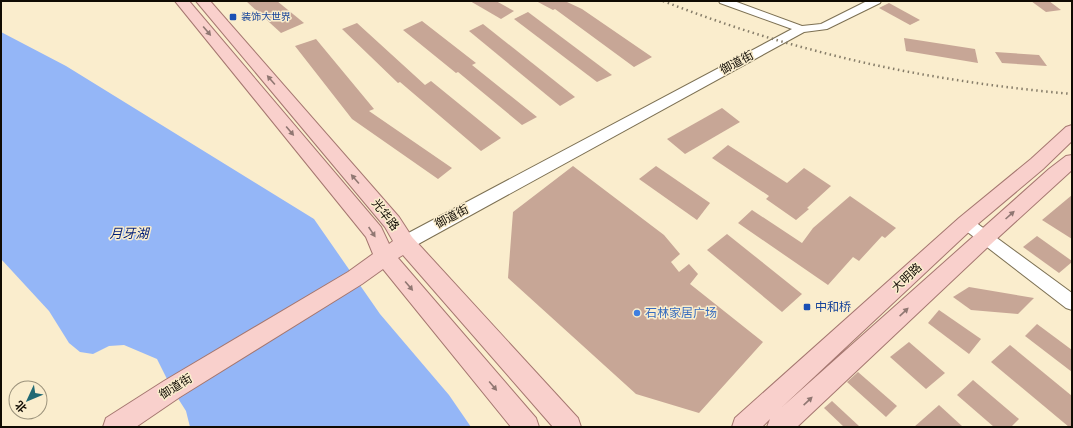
<svg xmlns="http://www.w3.org/2000/svg" width="1073" height="428" viewBox="0 0 1073 428" font-family="'Sofia Sans Condensed','Noto Sans SC',sans-serif">
<style>
.water{fill:#94b6f7}
.building{fill:#c7a696}
.lines{fill:none;stroke-linecap:round;stroke-linejoin:round}
.minor-casing{stroke:#7c7053;stroke-width:2}
.major-casing{stroke:#a57770;stroke-width:2}
.minor{fill:#fff;fill-rule:evenodd}
.major{fill:#f9d0cc;fill-rule:evenodd}
.rail{stroke:#867d69;stroke-width:2.5;stroke-dasharray:1.5 3.5;stroke-linecap:butt}
.oneway{fill:#907772}
.transit-dot{fill:#1a4fb4;stroke:#faedcd;stroke-width:1.5}
.shop-dot{fill:#3f7fe0;stroke:#faedcd;stroke-width:1.5}
.labels{text-anchor:middle;dominant-baseline:central;stroke-width:3;stroke-linejoin:round;paint-order:stroke}
.far-transit-label{font-size:10px;fill:#164399;stroke:#faedcd;text-anchor:start}
.street-label{font-size:12px;fill:#100b03;stroke:#faedcd}
.transit-label{font-size:12px;fill:#164399;stroke:#faedcd;text-anchor:start}
.shop-label{font-size:12px;fill:#366cbe;stroke:#faedcd;text-anchor:start}
.water-label{font-size:13px;font-style:italic;fill:#001e79;stroke:#faedcd}
</style>
<rect width="100%" height="100%" fill="#faedcd"/>
<polygon class="water" points="1,32 66,66 314,219 380,314 449,395 471,427 190,427 186,411 172,389 157,359 124,345 109,346 93,354 80,352 69,343 49,311 1,259"/>
<g class="building">
<polygon points="246,1 277,1 304,23 281,33"/>
<polygon points="470,1 496,1 514,11 501,19"/>
<polygon points="536,1 569,1 567,2 582,9 652,57 634,67 555,9 553,10"/>
<polygon points="1031,1 1049,1 1061,10 1046,12"/>
<polygon points="889,3 920,20 910,25 879,8"/>
<polygon points="528,12 612,75 597,82 514,19"/>
<polygon points="422,21 476,63 472,65 537,117 522,125 458,72 456,73 403,30"/>
<polygon points="357,23 425,85 431,81 501,138 481,151 400,82 398,83 342,29"/>
<polygon points="483,24 575,97 560,106 469,31"/>
<polygon points="904,38 975,49 978,63 906,51"/>
<polygon points="316,39 374,109 369,111 452,168 438,179 352,119 295,46"/>
<polygon points="995,52 1039,55 1047,66 1002,63"/>
<polygon points="722,108 740,122 685,154 667,139"/>
<polygon points="728,145 787,183 804,168 831,186 807,208 809,209 796,220 766,199 769,196 712,158"/>
<polygon points="573,166 664,235 680,254 671,262 679,272 689,264 698,274 690,284 763,342 699,413 636,394 508,278 513,212"/>
<polygon points="656,166 710,203 697,220 639,179"/>
<polygon points="1072,195 1072,239 1042,220"/>
<polygon points="850,196 896,228 885,238 882,236 859,261 853,257 828,285 738,223 752,210 802,243 813,228"/>
<polygon points="727,234 802,294 782,312 707,250"/>
<polygon points="1037,236 1072,261 1072,262 1059,273 1023,247"/>
<polygon points="969,287 1034,298 1018,314 971,310 953,297"/>
<polygon points="939,310 981,339 969,354 928,323"/>
<polygon points="1037,324 1072,350 1072,372 1025,336"/>
<polygon points="909,342 945,373 926,389 890,357"/>
<polygon points="1010,345 1072,396 1072,427 1069,427 991,362"/>
<polygon points="858,372 897,406 886,417 847,382"/>
<polygon points="973,380 1019,419 1011,427 994,427 957,395"/>
<polygon points="832,401 860,427 844,427 824,408"/>
<polygon points="939,405 963,427 914,427"/>
</g>
<g class="lines">
<defs>
<g id="minor">
<polygon points="719,1 734,1 802,26 821,24 867,1 881,1 880,3 827,29 804,32 411,248 405,249 399,248 397,243 399,238 792,29 720,3"/>
<polygon points="966,217 971,219 1072,293 1072,310 1066,308 961,227 958,223 961,219"/>
</g>
<g id="major">
<polygon points="175,1 189,1 381,227 389,244 393,241 385,227 196,1 210,1 399,217 412,237 578,418 581,427 553,427 403,255 398,258 536,418 539,427 511,427 383,269 362,284 180,397 136,427 103,427 106,418 164,381 348,272 373,254 366,237"/>
<polygon points="1072,125 1072,141 1043,169 973,228 782,407 1049,169 1066,156 1072,155 1072,170 991,244 797,427 767,427 770,419 762,427 732,427 735,418 959,218 1031,159 1066,127"/>
</g>
</defs>
<use href="#minor" class="minor-casing"/>
<use href="#major" class="major-casing"/>
<use href="#minor" class="minor"/>
<use href="#major" class="major"/>
<path class="rail" d="M663 1C712 20 762 37 813 50 898 73 984 86 1072 94"/>
</g>
<defs><path id="oneway-solid" d="M-6-.8H1V-3.2L6.5 0L1 3.2V.8H-6Z"/></defs>
<g class="oneway">
<use href="#oneway-solid" transform="translate(207 31) rotate(50)"/>
<use href="#oneway-solid" transform="translate(271 80) rotate(-131)"/>
<use href="#oneway-solid" transform="translate(290 131) rotate(50)"/>
<use href="#oneway-solid" transform="translate(355 179) rotate(-131)"/>
<use href="#oneway-solid" transform="translate(1010 215) rotate(-42)"/>
<use href="#oneway-solid" transform="translate(372 232) rotate(56)"/>
<use href="#oneway-solid" transform="translate(409 286) rotate(50)"/>
<use href="#oneway-solid" transform="translate(904 312) rotate(-43)"/>
<use href="#oneway-solid" transform="translate(493 386) rotate(50)"/>
<use href="#oneway-solid" transform="translate(808 401) rotate(-43)"/>
</g>
<g class="transit-dot">
<rect x="229" y="13" width="8" height="8" rx="2"/>
<rect x="803" y="303" width="8" height="8" rx="2"/>
</g>
<circle class="shop-dot" cx="637" cy="313" r="4"/>
<g class="labels">
<g class="far-transit-label">
<text x="241" y="17">装饰大世界</text>
</g>
<g class="street-label">
<text transform="translate(737 63) rotate(-28)">御道街</text>
<text transform="translate(385 215) rotate(52)">光华路</text>
<text transform="translate(452 217) rotate(-28)">御道街</text>
<text transform="translate(907 278) rotate(-43)">大明路</text>
<text transform="translate(176 387) rotate(-32)">御道街</text>
</g>
<g class="transit-label">
<text x="815" y="307">中和桥</text>
</g>
<g class="shop-label">
<text x="645" y="313">石林家居广场</text>
</g>
<g class="water-label">
<text x="129" y="234">月牙湖</text>
</g>
</g>
<rect width="1073" height="428" fill="none" stroke="#100b03" stroke-width="4"/>
<g transform="translate(28 400) rotate(226)"><circle r="19" fill="#faedcd" stroke="#9c937c"/>
<path d="M0-3L7 15L0 10L-7 15Z" fill="#206974"/>
<text y="-6" font-size="11" font-weight="bold" text-anchor="middle" fill="#100b03">北</text>
</g>
</svg>
